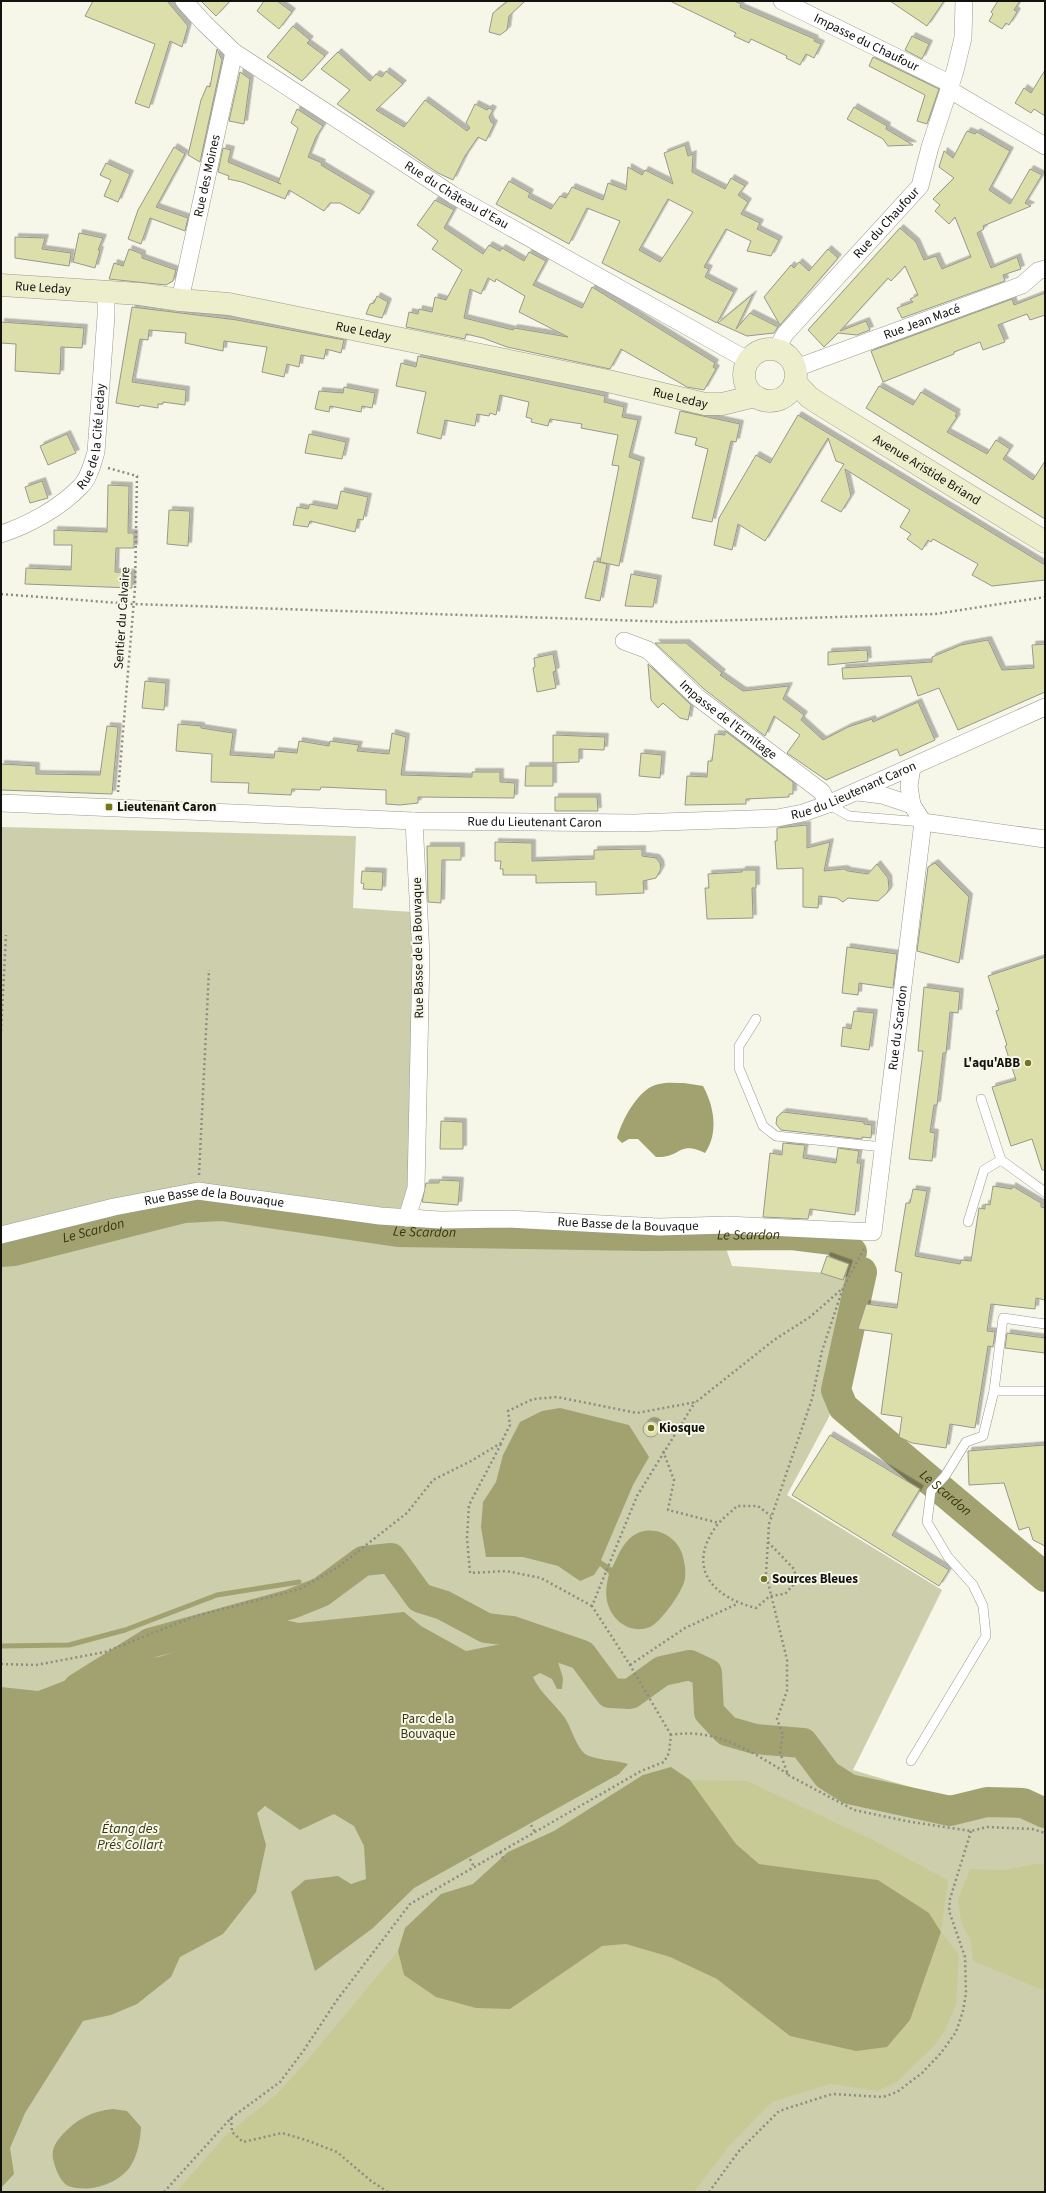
<svg xmlns="http://www.w3.org/2000/svg" width="1046" height="2193" viewBox="0 0 1046 2193" font-family="'Source Sans 3',sans-serif">
<style>
.green{fill:#cdcfac}
.forest{fill:#c8ca96}
.water{fill:#a1a270}
.lines{fill:none;stroke-linecap:round;stroke-linejoin:round}
.stream{stroke:#a1a270;stroke-width:5}
.river{stroke:#a1a270;stroke-width:30}
.building{fill:#dddfab;stroke:#98988c;fill-rule:evenodd;filter:url(#shadow)}
.lane-casing{stroke:#999a8e;stroke-width:10}
.street-casing{stroke:#999a8e;stroke-width:18}
.secondary-casing{stroke:#999a8e;stroke-width:23}
.path{stroke:#8c8c83;stroke-width:2.5;stroke-dasharray:2 3;stroke-linecap:butt}
.lane{stroke:#fff;stroke-width:9}
.street{stroke:#fff;stroke-width:17}
.secondary{stroke:#edeecc;stroke-width:22}
.poi-dot{fill:#75751b;stroke:#f6f6e9;stroke-width:1.5}
.labels{text-anchor:middle;dominant-baseline:central;stroke-width:4;stroke-linejoin:round;paint-order:stroke}
.street-label{font-size:13px;fill:#12120e;stroke:#f6f6e9}
.poi-label{font-size:13px;font-weight:bold;fill:#12120e;stroke:#f6f6e9;text-anchor:start}
.park-label{font-size:13px;fill:#37370e;stroke:#f6f6e9}
.water-label{font-size:14px;font-style:italic;fill:#383810;stroke:#f6f6e9}
</style>
<defs>
<filter id="shadow"><feDropShadow dx="3.5" dy="-3.5" stdDeviation="0" flood-color="#0004"/></filter>
</defs>
<rect width="100%" height="100%" fill="#f6f6e9"/>
<polygon class="green" points="1,827 356,836 353,908 412,912 417,1223 721,1233 732,1266 854,1275 829,1417 787,1495 942,1590 853,1770 941,1796 1025,1789 1045,1797 1045,2192 1,2192"/>
<g class="forest">
<polygon points="690,1780 747,1781 871,1839 948,1880 941,1932 959,1955 956,2005 945,2030 935,2045 897,2082 878,2091 830,2084 772,2102 729,2146 694,2192 176,2192 226,2135 277,2094 305,2063 398,1951 404,1975 510,2009 602,1946 626,1944 670,1957 717,1979 790,2036 910,2019 941,1933 929,1913 878,1880 759,1864 736,1844"/>
<polygon points="1035,1864 1045,1864 1045,1991 973,1961 971,1942 961,1922 958,1900 970,1869 1005,1870"/>
</g>
<g class="water">
<path d="M684 1083 703 1086C714 1106 719 1133 705 1153 678 1140 682 1158 656 1157L638 1139H629L622 1143 617 1138C622 1120 639 1087 659 1084 667 1082 676 1083 684 1083Z"/>
<path d="M560 1408 629 1425 649 1457 633 1485 601 1560 612 1568C617 1558 621 1547 629 1539 648 1521 678 1534 683 1557 685 1564 686 1572 685 1578 684 1590 661 1622 650 1627 630 1635 611 1620 607 1601 605 1592 607 1582 609 1574L600 1566 594 1575 580 1581 558 1566 523 1557H486L481 1527 483 1502 496 1482 503 1455 520 1422 542 1411Z"/>
<path d="M404 1612 421 1626 466 1651 511 1642 557 1659 563 1678 562 1689H557L552 1679 540 1673 533 1677C540 1693 555 1704 565 1718 571 1727 576 1746 584 1753 591 1760 616 1760 628 1764L619 1774 414 1888 373 1928 315 1971 291 1892 305 1880 338 1876 351 1884 366 1879 364 1846 354 1826 334 1814 300 1830 265 1806 257 1813 266 1845 256 1892 223 1934 180 1957 171 1977 137 2004 111 2015 83 2021 25 2113 10 2148 14 2174 1 2188V1687L38 1691 85 1673 162 1656 216 1637 280 1619 299 1623Z"/>
<polygon points="671,1767 690,1780 736,1844 759,1864 878,1880 929,1913 941,1932 910,2020 887,2047 856,2051 790,2036 717,1979 670,1957 626,1944 602,1946 510,2009 476,2008 436,1997 404,1975 398,1951 405,1928 441,1894 473,1884 508,1852 554,1831 643,1775"/>
<path d="M113 2109 127 2111 141 2127C140 2142 138 2154 130 2167 117 2185 88 2193 68 2186 62 2183 57 2173 55 2166 50 2152 53 2145 63 2134 77 2119 92 2111 113 2109Z"/>
</g>
<g class="lines">
<g class="stream">
<polyline points="315,1589 321,1592"/>
<polyline points="1,1646 69,1645 125,1630 217,1595 299,1582"/>
</g>
<g class="river">
<path id="s1" d="M1 1252 14 1251 184 1208 222 1206 398 1232 645 1236 792 1235 832 1240 852 1252"/>
<path id="s2" d="M862 1272 836 1390 843 1407 1045 1577"/>
<polyline points="78,1688 150,1643 291,1604 321,1592 363,1561 391,1558 420,1598 443,1605 486,1628 512,1631 582,1655 610,1693 630,1694 662,1671 690,1665 707,1673 709,1712 727,1731 755,1739 803,1743 827,1775 849,1789 950,1811 987,1802 1023,1803 1045,1813"/>
</g>
</g>
<g class="building">
<polygon points="93,1 167,1 188,26 182,47 170,41 149,108 135,103 155,44 85,16"/>
<polygon points="201,1 230,1 216,16"/>
<polygon points="264,1 277,1 292,12 279,29 257,11"/>
<polygon points="508,1 525,1 509,16 507,30 500,35 489,32 493,13"/>
<polygon points="670,1 734,1 741,4 740,7 815,39 814,41 821,44 814,58 806,54 800,65 786,58 787,56 751,39 749,43 734,36 736,33"/>
<polygon points="890,1 944,1 927,26"/>
<polygon points="998,1 1020,1 1014,10 1017,12 1009,25 1006,23 1002,29 989,21 993,14 991,12"/>
<polygon points="293,26 310,40 307,43 325,56 302,81 267,57"/>
<polygon points="912,36 929,44 922,59 905,50"/>
<polygon points="217,49 222,60 200,162 188,155 201,100 207,86 210,87"/>
<polygon points="338,52 370,81 376,74 382,77 386,71 403,84 376,110 404,127 425,100 467,131 470,128 466,123 475,104 487,110 489,108 493,110 489,117 491,122 494,124 486,141 478,137 465,156 453,180 438,173 337,104 350,90 321,69"/>
<polygon points="873,57 939,89 927,124 917,121 925,95 869,66"/>
<polygon points="1045,70 1045,116 1034,109 1031,113 1015,103 1024,88 1031,93"/>
<polygon points="240,72 250,79 244,124 229,121"/>
<polygon points="854,107 887,126 886,129 913,145 888,146 883,139 847,119"/>
<polygon points="297,109 323,126 316,137 308,157 322,163 321,165 371,195 359,214 340,203 330,203 324,211 289,190 285,199 242,182 228,179 229,176 218,172 223,148 231,150 228,162 281,184 278,183 298,128 291,123"/>
<polygon points="967,131 975,134 977,132 1010,151 989,190 1010,204 1030,169 1042,175 1025,203 1031,206 983,226 984,229 977,233 991,268 1017,257 1021,269 1003,275 1005,281 902,318 897,308 913,302 910,299 918,295 905,266 891,281 888,278 840,331 866,321 870,330 857,335 838,333 824,347 808,330 900,228 916,242 924,260 936,256 942,269 971,257 955,217 949,224 935,211 940,205 933,199 954,178 939,167 944,151 953,158"/>
<path d="M685 145 688 156 693 154 692 172 725 189 731 178 745 186 738 195 748 202 741 214 760 223 757 229 779 240 771 256 747 251 751 241 726 229 704 267 709 269 705 277 734 292 717 323 602 263 620 221 587 208 569 244 496 204 509 181 530 193 528 197 551 209 560 196 566 198 572 187 603 200 608 183 626 190 628 167 642 175 645 170 673 184 664 153ZM668 199 693 212 660 262 639 250Z"/>
<polygon points="174,147 185,154 156,207 188,218 185,231 150,218 141,244 128,239 138,210"/>
<polygon points="106,163 130,174 118,202 104,196 111,180 100,175"/>
<path d="M435 200 454 210 444 228 483 254 489 245 500 251 502 248 524 261 529 252 546 261 533 285 582 308 592 287 715 363 713 367 716 369 704 390 687 387 621 349 610 369 507 347 483 338 466 334 465 339 406 327 409 312 418 314 419 309 432 312 435 297 446 300 462 270 432 249 438 241 417 225ZM488 278 495 282 496 279 525 296 519 312 568 337 514 328 513 330 464 318 470 289 481 294Z"/>
<polygon points="79,233 103,238 98,250 100,250 95,268 73,262"/>
<polygon points="15,237 45,238 42,249 71,253 69,266 15,258"/>
<polygon points="129,249 142,254 142,258 176,270 173,281 166,285 109,279 114,263 123,266"/>
<polygon points="828,249 838,258 780,325 764,297 791,265 794,268 799,262 809,271"/>
<polygon points="1045,293 1045,315 1030,320 1027,314 998,325 1005,342 983,350 980,342 954,352 954,354 883,382 871,351 1012,299 1014,305"/>
<polygon points="753,294 736,329 750,313 778,327 774,333 747,336 718,323"/>
<polygon points="377,296 388,302 382,318 366,314 370,304 374,303"/>
<polygon points="132,307 237,320 344,340 341,353 326,349 324,359 301,355 299,367 287,364 284,377 262,372 267,347 224,341 223,351 185,343 186,333 149,330 148,340 140,339 132,382 186,390 185,405 163,402 163,404 158,404 158,408 140,405 139,407 116,403"/>
<polygon points="1,322 84,328 82,348 61,347 60,374 15,371 16,344 1,343"/>
<polygon points="418,356 605,396 604,402 624,407 622,417 638,420 629,457 641,461 619,566 600,562 619,466 612,465 618,435 581,428 582,424 550,419 548,426 531,422 532,419 526,417 529,402 500,395 496,415 490,413 489,416 477,414 475,426 445,420 441,439 417,433 426,392 396,386 401,363 416,367"/>
<polygon points="879,386 913,405 921,392 957,413 955,416 957,417 947,432 987,454 996,440 1001,443 1010,449 1003,459 1033,480 1045,461 1045,519 866,408"/>
<polygon points="344,387 375,393 372,408 362,406 361,412 330,406 329,412 315,409 319,391 343,393"/>
<polygon points="680,411 740,424 736,442 731,441 712,522 692,518 708,449 695,445 697,438 675,433"/>
<polygon points="798,415 1045,565 1045,580 992,586 972,575 978,564 933,539 931,542 928,540 922,550 907,539 911,534 900,527 910,510 845,469 851,496 841,512 821,501 844,464 836,461 828,438 765,541 738,524 732,550 714,545 719,518 756,455 770,463"/>
<polygon points="67,434 76,453 48,465 40,446"/>
<polygon points="309,434 346,442 342,459 305,453"/>
<polygon points="42,481 48,498 30,503 25,487"/>
<polygon points="108,485 129,486 128,533 134,533 134,548 116,548 115,572 132,573 132,588 25,584 26,568 71,570 72,545 54,545 54,530 107,532"/>
<polygon points="341,491 368,497 363,520 358,519 355,532 310,521 308,527 293,525 297,507 308,509 310,504 337,509"/>
<polygon points="169,510 190,511 188,546 167,544"/>
<polygon points="594,561 607,564 600,601 585,598"/>
<polygon points="631,574 658,579 653,607 625,606"/>
<polygon points="988,640 1002,670 1034,668 1032,645 1045,644 1045,692 958,730 939,688 918,696 911,676 843,679 842,668 932,662 932,657 961,645"/>
<polygon points="655,643 686,643 722,673 720,675 743,691 789,686 783,699 804,715 801,720 823,740 848,727 872,719 873,722 918,702 935,740 900,756 897,749 826,780 787,753 800,735 774,716 765,736 704,689"/>
<polygon points="867,650 868,661 828,665 828,652"/>
<polygon points="553,654 556,671 553,672 556,688 537,692 533,668 535,667 534,658"/>
<polygon points="648,664 691,705 688,720 680,718 663,703 658,708 651,700"/>
<polygon points="145,681 166,683 164,710 142,708"/>
<polygon points="178,724 201,726 201,728 233,733 230,755 274,758 275,751 297,753 299,741 329,746 330,741 359,745 357,751 389,754 392,733 406,737 401,775 468,777 472,777 472,772 500,772 500,782 515,783 514,798 418,797 418,803 400,805 386,804 386,790 321,787 320,790 292,789 291,795 248,793 249,783 211,782 212,754 176,751"/>
<polygon points="107,726 118,727 112,794 1,790 1,764 36,766 36,774 100,775"/>
<polygon points="725,731 793,782 793,794 789,794 789,797 746,799 746,804 685,805 687,776 707,777 708,761 712,761 715,734 725,735"/>
<polygon points="553,735 605,737 604,750 579,749 579,762 553,763"/>
<polygon points="641,753 662,755 660,778 639,776"/>
<polygon points="526,766 553,766 553,786 525,786"/>
<polygon points="555,797 597,797 598,811 555,811"/>
<polygon points="807,825 807,848 830,842 824,871 844,869 848,871 868,874 877,864 888,878 889,889 887,893 878,901 848,898 843,902 837,898 819,896 818,908 803,907 803,868 777,869 775,841 777,841 777,828"/>
<polygon points="495,842 532,843 532,861 594,859 594,850 642,849 642,856 656,858 660,863 661,869 656,878 643,881 644,893 596,895 596,882 536,883 536,875 503,875 503,869 500,869 501,861 495,861"/>
<polygon points="427,846 461,846 461,860 442,860 441,903 428,902"/>
<polygon points="935,863 969,897 959,963 917,951 928,867"/>
<polygon points="742,870 756,870 756,888 752,888 753,918 707,919 705,888 709,888 708,874 742,872"/>
<polygon points="362,871 383,872 382,890 363,889 364,884 361,883"/>
<polygon points="847,947 897,954 893,988 859,983 858,995 842,993"/>
<polygon points="1045,957 1045,1170 1042,1170 1032,1139 1011,1146 992,1087 1016,1080 1005,1046 1007,1045 996,1011 999,1010 988,976"/>
<polygon points="924,987 960,992 958,1013 950,1012 946,1053 943,1053 937,1105 934,1105 930,1132 935,1133 932,1161 909,1159 923,1051 918,1051"/>
<polygon points="854,1011 874,1013 869,1050 841,1046 843,1027 851,1029"/>
<polygon points="783,1112 864,1122 864,1124 872,1125 871,1138 862,1137 862,1139 781,1130 776,1124 777,1117"/>
<polygon points="441,1121 463,1122 463,1149 440,1149"/>
<polygon points="783,1143 805,1145 803,1158 836,1163 838,1148 859,1151 857,1163 861,1163 855,1215 810,1209 808,1219 763,1217 770,1153 782,1155"/>
<polygon points="439,1180 460,1181 458,1205 422,1202 426,1183 439,1183"/>
<polygon points="993,1186 1012,1189 1012,1186 1041,1203 1041,1207 1045,1208 1045,1300 1036,1298 1035,1309 991,1304 987,1331 995,1332 993,1347 988,1346 975,1428 950,1424 946,1448 912,1443 899,1437 902,1417 881,1414 892,1334 858,1329 866,1304 897,1308 902,1273 895,1271 906,1203 910,1203 913,1189 927,1191 915,1256 960,1264 961,1260 971,1261 979,1208 985,1209 985,1204 990,1205"/>
<polygon points="827,1256 849,1264 843,1280 821,1273"/>
<polygon points="1007,1333 1045,1338 1045,1353 1005,1348"/>
<circle cx="651" cy="1429" r="8"/>
<polygon points="830,1435 920,1489 892,1535 949,1570 939,1586 792,1495"/>
<polygon points="1045,1445 1045,1546 1033,1540 1029,1527 1019,1530 1004,1483 969,1485 968,1451"/>
</g>
<g class="lines">
<defs>
<g id="lane">
<polyline points="828,804 849,816 923,822"/>
<polyline points="756,1019 739,1046 739,1068 763,1126 776,1136 883,1147"/>
<polyline points="981,1099 1001,1160 1045,1192"/>
<polyline points="968,1222 984,1170 1001,1160"/>
<polyline points="1045,1324 1003,1318 994,1391 1045,1391"/>
<polyline points="911,1761 986,1636 983,1606 973,1585 948,1557 927,1522 931,1491 945,1476 966,1442 983,1436 994,1391"/>
</g>
<g id="street">
<path id="s3" d="M184 1 204 23 234 52 453 195 749 361"/>
<path id="s4" d="M782 1 951 84"/>
<polyline points="950,90 1045,146"/>
<path id="s5" d="M180 300 234 52"/>
<path id="s6" d="M776 350 785 334 920 186 930 147 955 71 963 38 964 1"/>
<path id="s7" d="M796 368 1022 285 1038 271 1045 269"/>
<path id="s8" d="M1 534C29 525 61 507 81 486 89 478 93 462 96 452L106 316V292"/>
<path id="s9" d="M624 641 648 650 697 697 822 792 828 804"/>
<polyline points="857,792 882,795 912,805 923,822"/>
<path id="s10" d="M1 803 414 821 634 823 777 818 803 813 828 804 1045 707"/>
<polyline points="912,805 909,786 912,767"/>
<polyline points="923,822 1045,839"/>
<polyline points="407,1218 416,1188 421,955 414,821"/>
<path id="s11" d="M1 1235 114 1207 198 1191 380 1216 440 1220 507 1219 659 1227 727 1225 873 1232 923 822"/>
</g>
<g id="secondary">
<path id="s12" d="M1 285 140 294 180 300 229 304 608 381 705 404H722L755 396"/>
<circle cx="770" cy="375" r="26"/>
<path id="s13" d="M795 382 809 397 821 405 1045 542"/>
</g>
</defs>
<use href="#lane" class="lane-casing"/>
<use href="#street" class="street-casing"/>
<use href="#secondary" class="secondary-casing"/>
<g class="path">
<polyline points="108,468 137,476 135,588 118,792"/>
<polyline points="1,594 132,604 674,622 935,614 1045,597"/>
<polyline points="1,1031 6,935"/>
<polyline points="199,1175 209,970"/>
<polyline points="864,1249 843,1288 822,1351 812,1399 769,1524 766,1574 787,1660 787,1691 777,1719 783,1735 780,1752 788,1775 854,1810 911,1822 971,1831 987,1827 1032,1829 1045,1833"/>
<polyline points="501,1444 469,1505 467,1538 470,1573 506,1571 541,1578 592,1606"/>
<polyline points="663,1451 674,1480 668,1510 719,1523"/>
<path d="M768 1542 794 1569 797 1581 785 1594 770 1596 756 1608C715 1598 686 1570 715 1528 720 1520 730 1513 737 1506H758L771 1516"/>
<polyline points="1,1664 36,1665 105,1652 196,1616 300,1589 338,1567 407,1513 433,1480 471,1461 501,1443 510,1425 508,1411 533,1399 557,1397 637,1413 696,1402 774,1340 810,1317 843,1288"/>
<polyline points="630,1665 685,1628 737,1604"/>
<polyline points="671,1735 630,1665 592,1606 637,1496 695,1402"/>
<polyline points="531,1825 535,1832"/>
<polyline points="500,1852 505,1862"/>
<polyline points="470,1859 474,1867"/>
<polyline points="231,2118 232,2132 243,2142 282,2133 306,2140 337,2152 371,2181 388,2192"/>
<path d="M164 2192 231 2118 280 2082 304 2050 337 2000 410 1904 641 1771 664 1762 669 1753 671 1735C715 1727 752 1752 788 1774"/>
<polyline points="709,2192 739,2151 779,2111 832,2094 883,2097 897,2092 922,2073 941,2053 956,2032 963,2011 966,1993 965,1957 949,1911 950,1899 971,1831"/>
</g>
<use href="#lane" class="lane"/>
<use href="#street" class="street"/>
<use href="#secondary" class="secondary"/>
</g>
<g class="poi-dot">
<rect x="105" y="803" width="8" height="8" rx="2"/>
<circle cx="1028" cy="1063" r="4"/>
<circle cx="651" cy="1428" r="4"/>
<circle cx="764" cy="1579" r="4"/>
</g>
<g class="labels">
<g class="street-label">
<text stroke="none"><textPath href="#s4" startOffset="94">Impasse du Chaufour</textPath></text>
<text stroke="none"><textPath href="#s5" startOffset="127">Rue des Moines</textPath></text>
<text stroke="none"><textPath href="#s3" startOffset="336">Rue du Château d'Eau</textPath></text>
<text stroke="none"><textPath href="#s6" startOffset="169">Rue du Chaufour</textPath></text>
<text stroke="none"><textPath href="#s12" startOffset="42">Rue Leday</textPath></text>
<text stroke="none"><textPath href="#s7" startOffset="134">Rue Jean Macé</textPath></text>
<text stroke="none"><textPath href="#s12" startOffset="366">Rue Leday</textPath></text>
<text stroke="none"><textPath href="#s12" startOffset="690">Rue Leday</textPath></text>
<text stroke="none"><textPath href="#s8" startOffset="146">Rue de la Cité Leday</textPath></text>
<text stroke="none"><textPath href="#s13" startOffset="159">Avenue Aristide Briand</textPath></text>
<text transform="translate(122 618) rotate(-86)">Sentier du Calvaire</text>
<text stroke="none"><textPath href="#s9" startOffset="132">Impasse de l'Ermitage</textPath></text>
<text stroke="none"><textPath href="#s10" startOffset="858">Rue du Lieutenant Caron</textPath></text>
<text stroke="none"><textPath href="#s10" startOffset="534">Rue du Lieutenant Caron</textPath></text>
<text transform="translate(418 948) rotate(-91)">Rue Basse de la Bouvaque</text>
<text stroke="none"><textPath href="#s11" startOffset="1085">Rue du Scardon</textPath></text>
<text stroke="none"><textPath href="#s11" startOffset="218">Rue Basse de la Bouvaque</textPath></text>
<text stroke="none"><textPath href="#s11" startOffset="634">Rue Basse de la Bouvaque</textPath></text>
</g>
<g class="poi-label">
<text x="117" y="807">Lieutenant Caron</text>
<text x="1020" y="1063" text-anchor="end">L'aqu'ABB</text>
<text x="659" y="1428">Kiosque</text>
<text x="772" y="1579">Sources Bleues</text>
</g>
<g class="park-label">
<text x="428" y="1719">Parc de la<tspan x="428" dy="15">Bouvaque</tspan></text>
</g>
<g class="water-label">
<text stroke="none"><textPath href="#s1" startOffset="95">Le Scardon</textPath></text>
<text stroke="none"><textPath href="#s1" startOffset="431">Le Scardon</textPath></text>
<text stroke="none"><textPath href="#s1" startOffset="755">Le Scardon</textPath></text>
<text stroke="none"><textPath href="#s2" startOffset="273">Le Scardon</textPath></text>
<text x="130" y="1829">Étang des<tspan x="130" dy="16">Prés Collart</tspan></text>
</g>
</g>
<rect width="1046" height="2193" fill="none" stroke="#12120e" stroke-width="4"/>
</svg>
